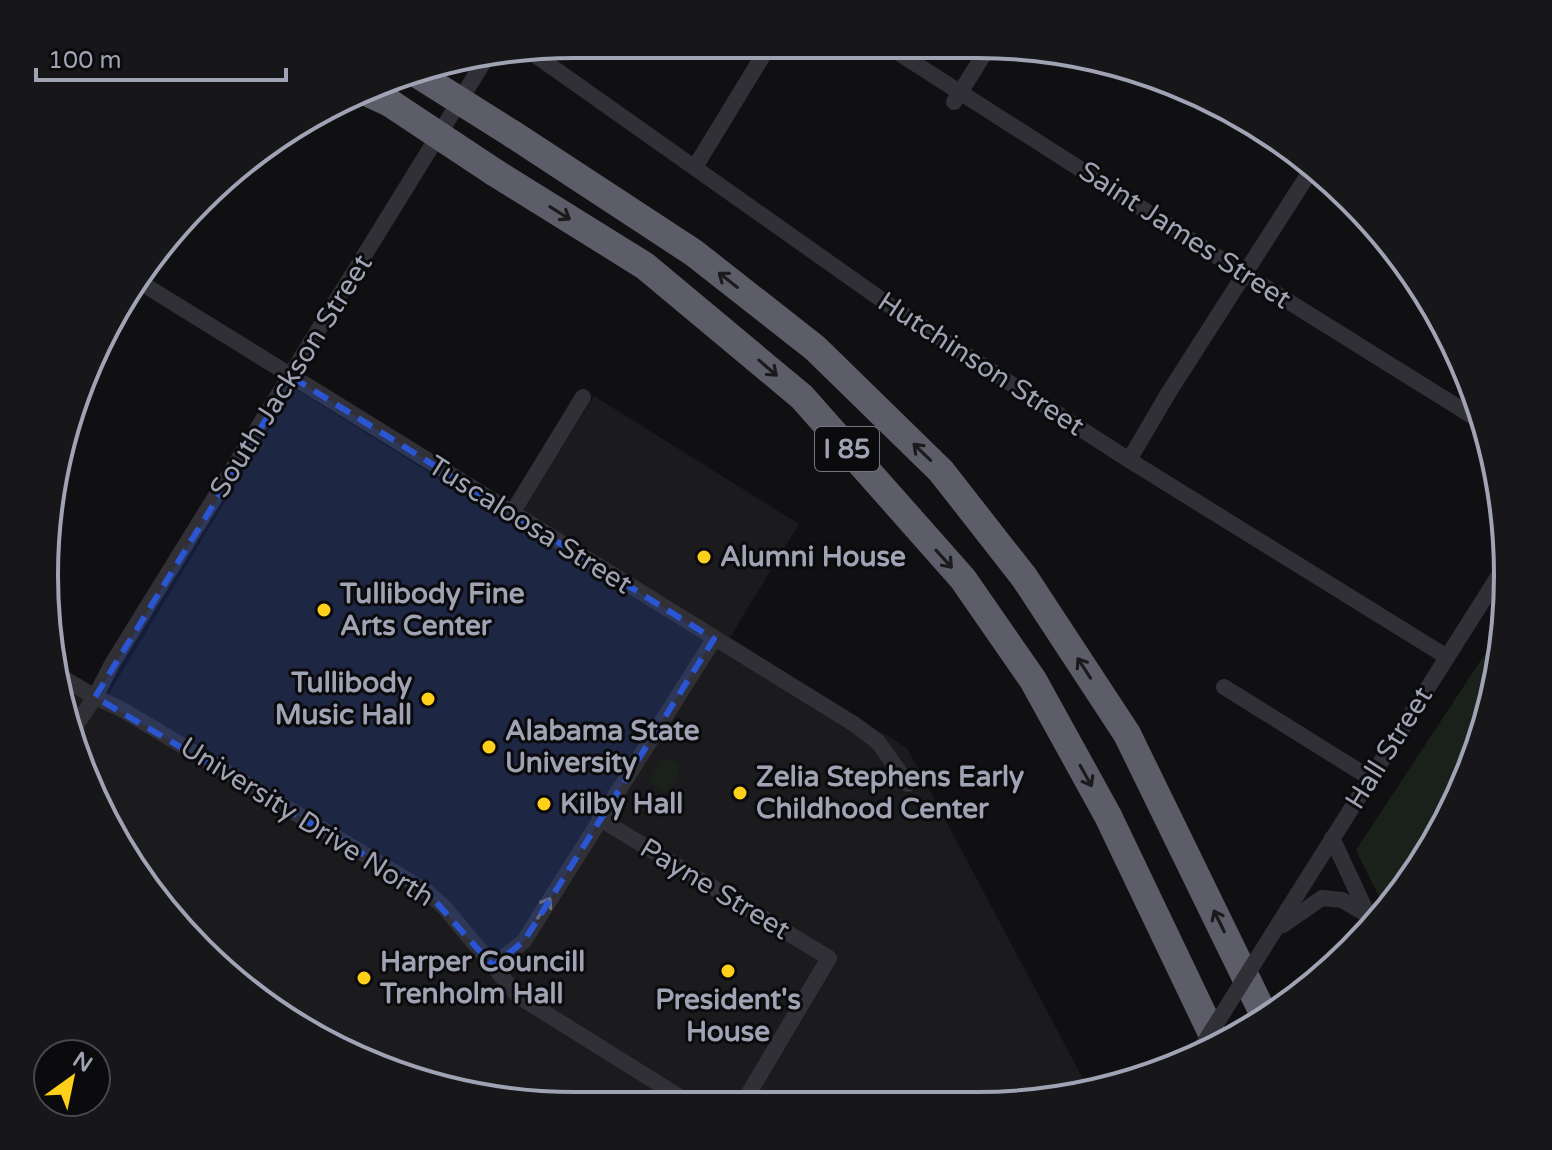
<svg xmlns="http://www.w3.org/2000/svg" width="1552" height="1150" viewBox="0 0 1552 1150" font-family="'Varela Round',sans-serif">
<style>
.built{fill:#1b1b1e}
.green{fill:#1a211b}
.lines{fill:none;stroke-linecap:round;stroke-linejoin:round}
.street{stroke:#303036;stroke-width:16}
.highway{stroke:#5c5d68;stroke-width:28}
.street-bridge{stroke:#303036;stroke-width:16}
.highway-bridge{stroke:#5c5d68;stroke-width:28}
.oneway{stroke:#1b1b1e}
.oneway2{stroke:#6d6f7b}
.marked{fill:#2a56d4;fill-opacity:0.2;stroke:#2a56d4;stroke-width:6;stroke-dasharray:16 10;stroke-linejoin:round}
.poi-dot{fill:#ffd019;stroke:#0b0a0c;stroke-width:3}
.labels{text-anchor:middle;dominant-baseline:central;stroke-width:6;stroke-linejoin:round;paint-order:stroke}
.shield{fill:#0b0a0c;stroke:#737581;stroke-width:2}
.shield-label{font-size:26px;font-weight:bold;fill:#9fa3b3}
.street-label{font-size:28px;fill:#9fa3b3;stroke:#0b0a0c}
.poi-label{font-size:28px;font-weight:bold;fill:#9fa3b3;stroke:#0b0a0c;text-anchor:start}
.rim{fill:none;stroke:#9fa3b3;stroke-width:4}
</style>
<rect width="100%" height="100%" fill="#100f11"/>
<polygon class="built" points="294,388 513,525 594,396 799,524 729,639 907,748 1089,1090 1047,1101 540,1105 437,1088 310,1035 225,974 153,898 72,746 60,685 100,708"/>
<g class="green">
<polygon points="1504,625 1503,645 1480,746 1437,841 1386,911 1356,850"/>
<polygon points="661,759 675,761 679,766 677,778 669,792 663,792 649,782"/>
</g>
<g class="lines">
<g class="street">
<polyline points="886,45 1246,275 1485,424"/>
<polyline points="528,50 889,305 1129,460 1447,657"/>
<polyline points="954,102 990,45"/>
<polyline points="1270,133 1274,135"/>
<polyline points="695,167 770,44"/>
<polyline points="138,281 854,724 878,742 908,784"/>
<polyline points="1129,460 1169,392 1311,170"/>
<polyline points="512,513 583,397"/>
<polyline points="58,675 95,697 121,709 426,891 445,908 518,996 691,1104"/>
<polyline points="1224,687 1370,778"/>
<polyline points="70,734 95,697 112,664 488,55"/>
<polyline points="600,819 829,958 743,1103"/>
<polyline points="1332,838 1374,928"/>
<polyline points="1288,909 1506,564"/>
<polyline points="1283,925 1322,898 1342,900 1368,915"/>
<polyline points="493,966 524,941 714,639"/>
</g>
<g class="highway">
<polyline points="366,92 390,103"/>
<polyline points="514,135 694,253 815,348 941,471 1024,577 1127,734 1265,1017"/>
<polyline points="494,172 645,266 802,397 963,579 1033,680 1108,816 1217,1044"/>
</g>
<polyline class="street-bridge" points="1196,1056 1288,909"/>
<g class="highway-bridge">
<polyline points="414,72 514,135"/>
<polyline points="390,103 494,172"/>
</g>
</g>
<defs><path id="oneway-shaft" d="M-6 0H5M1.5-3L5.5 0L1.5 3" fill="none" stroke-width="1.6" stroke-linecap="round" stroke-linejoin="round" transform="scale(2)"/></defs>
<g class="oneway">
<use href="#oneway-shaft" transform="translate(560 213) rotate(32)"/>
<use href="#oneway-shaft" transform="translate(728 280) rotate(-142)"/>
<use href="#oneway-shaft" transform="translate(768 368) rotate(41)"/>
<use href="#oneway-shaft" transform="translate(922 452) rotate(-136)"/>
<use href="#oneway-shaft" transform="translate(944 559) rotate(48)"/>
<use href="#oneway-shaft" transform="translate(1084 668) rotate(-123)"/>
<use href="#oneway-shaft" transform="translate(1086 776) rotate(61)"/>
<use href="#oneway-shaft" transform="translate(1219 921) rotate(-116)"/>
</g>
<use class="oneway2" href="#oneway-shaft" transform="translate(544 908) rotate(-58)"/>
<path class="marked" d="M292 377 714 639 524 941 493 966 426 891 95 697Z"/>
<g class="poi-dot">
<circle cx="704" cy="557" r="8"/>
<circle cx="324" cy="610" r="8"/>
<circle cx="428" cy="699" r="8"/>
<circle cx="489" cy="747" r="8"/>
<circle cx="740" cy="793" r="8"/>
<circle cx="544" cy="804" r="8"/>
<circle cx="728" cy="971" r="8"/>
<circle cx="364" cy="978" r="8"/>
</g>
<g class="labels">
<rect class="shield" x="815" y="427" width="64" height="44" rx="6"/>
<g class="shield-label">
<text x="847" y="449">I 85</text>
</g>
<g class="street-label">
<text transform="translate(1185 235) rotate(33)">Saint James Street</text>
<text transform="translate(981 364) rotate(33)">Hutchinson Street</text>
<text transform="translate(291 376) rotate(-58)">South Jackson Street</text>
<text transform="translate(530 525) rotate(32)">Tuscaloosa Street</text>
<text transform="translate(1389 748) rotate(-58)">Hall Street</text>
<text transform="translate(307 822) rotate(32)">University Drive North</text>
<text transform="translate(715 889) rotate(31)">Payne Street</text>
</g>
<g class="poi-label">
<text x="720" y="557">Alumni House</text>
<text x="340" y="594">Tullibody Fine<tspan x="340" dy="32">Arts Center</tspan></text>
<text x="412" y="683" text-anchor="end">Tullibody<tspan x="412" dy="32">Music Hall</tspan></text>
<text x="505" y="731">Alabama State<tspan x="505" dy="32">University</tspan></text>
<text x="756" y="777">Zelia Stephens Early<tspan x="756" dy="32">Childhood Center</tspan></text>
<text x="560" y="804">Kilby Hall</text>
<text x="380" y="962">Harper Councill<tspan x="380" dy="32">Trenholm Hall</tspan></text>
<text x="728" y="1000" text-anchor="middle">President's<tspan x="728" dy="32">House</tspan></text>
</g>
</g>
<path d="M0 0H1552V1150H0ZM575 58H977A517 517 0 0 1 1494 575V575A517 517 0 0 1 977 1092H575A517 517 0 0 1 58 575V575A517 517 0 0 1 575 58Z" fill="#171619" fill-rule="evenodd"/>
<path class="rim" d="M575 58H977A517 517 0 0 1 1494 575V575A517 517 0 0 1 977 1092H575A517 517 0 0 1 58 575V575A517 517 0 0 1 575 58Z"/>
<g transform="translate(72 1078) rotate(33)"><circle r="38" fill="#0b0a0c" stroke="#46474f" stroke-width="2"/>
<path d="M0-6L14 30L0 20L-14 30Z" fill="#ffd019"/>
<text y="-12" font-size="22" font-weight="bold" text-anchor="middle" fill="#9fa3b3">N</text>
</g>
<path d="M36 68v12h250v-12" fill="none" stroke="#9fa3b3" stroke-width="4"/>
<text x="48" y="68" font-size="24" fill="#9fa3b3" stroke="#0b0a0c" stroke-width="6" paint-order="stroke">100 m</text>
</svg>
